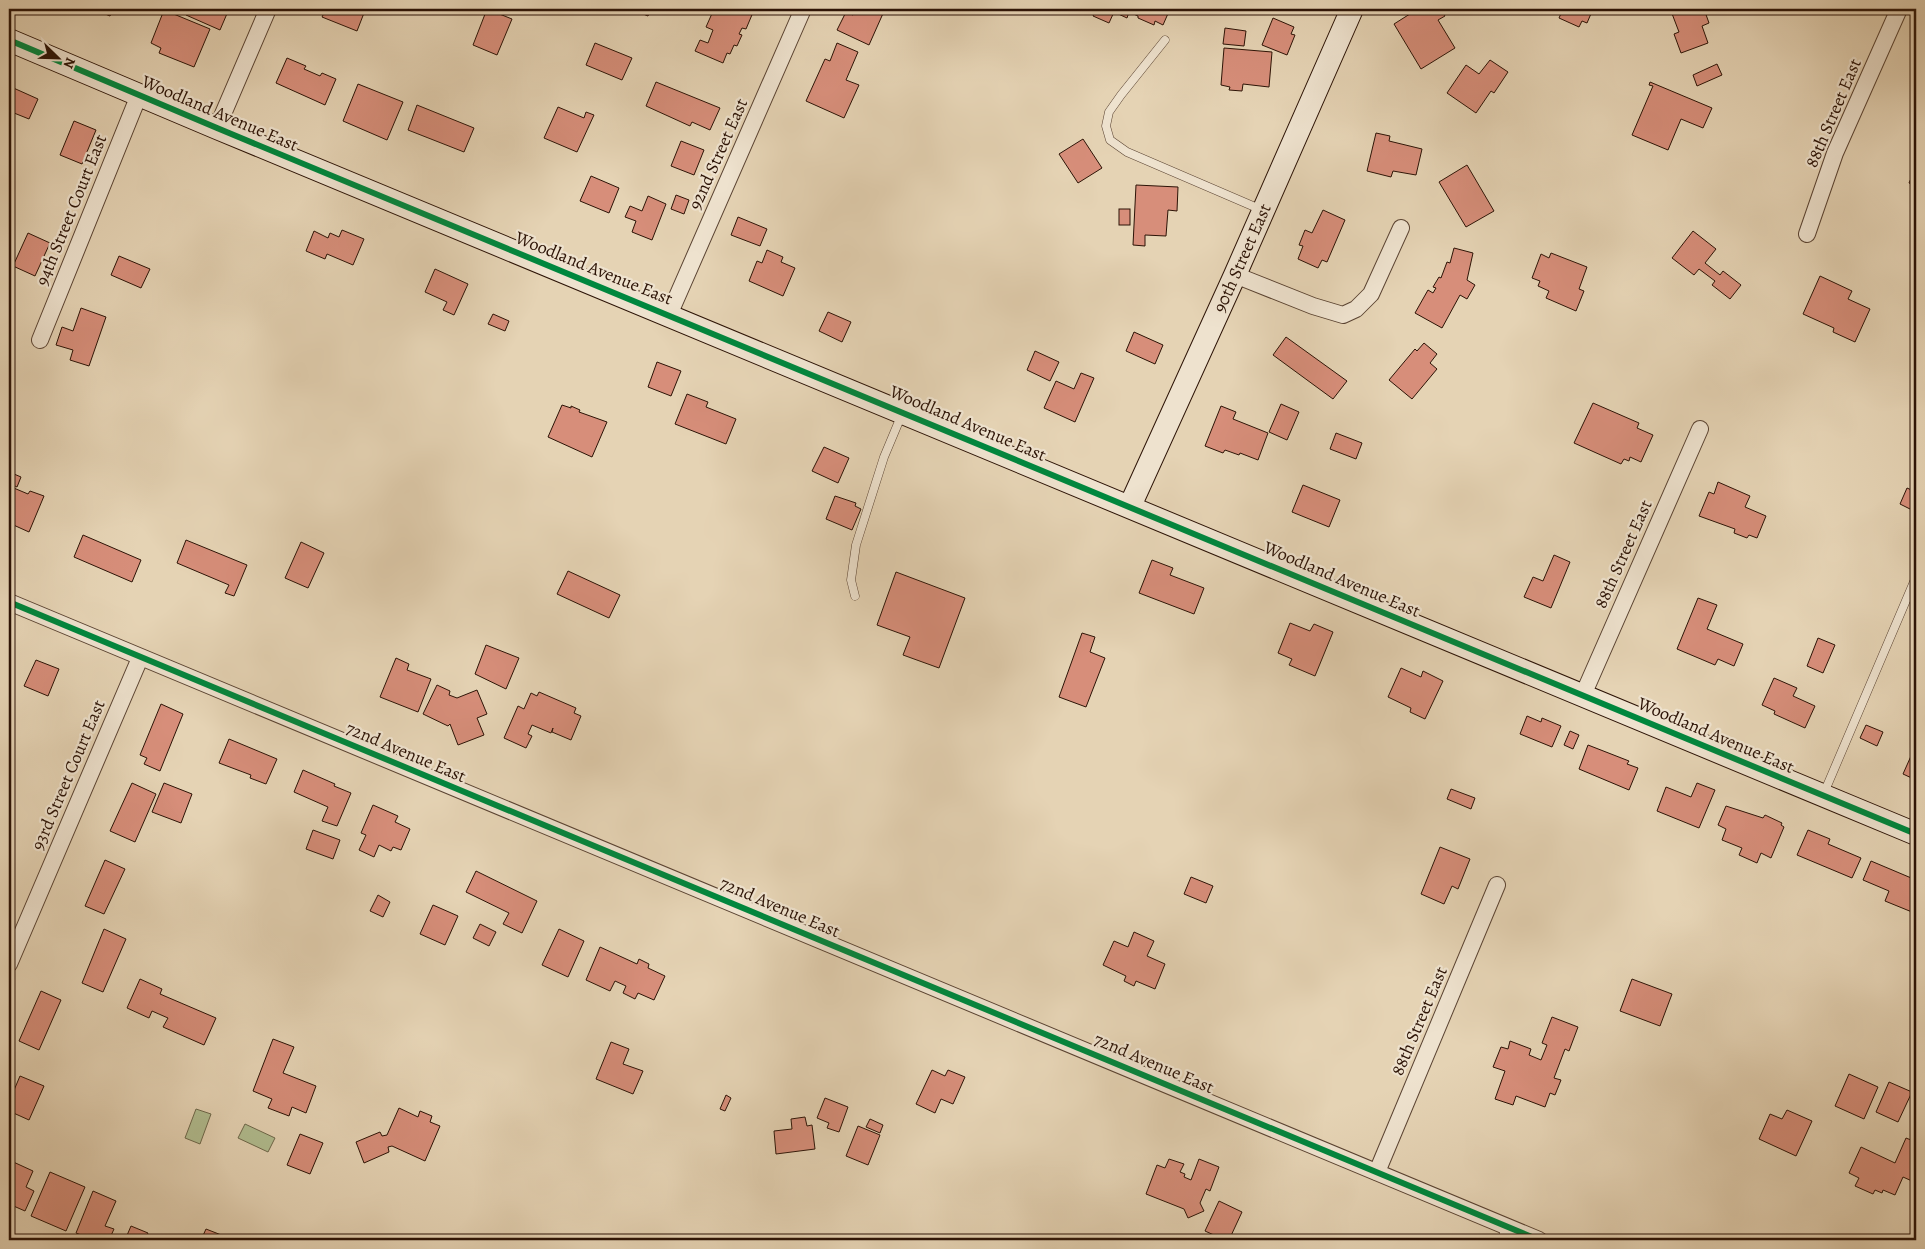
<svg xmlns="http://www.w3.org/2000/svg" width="1925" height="1249" viewBox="0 0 1925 1249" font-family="Alegreya,serif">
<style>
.green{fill:#b1bd90;stroke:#6e684b}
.building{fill:#d78e7a;stroke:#2c1306}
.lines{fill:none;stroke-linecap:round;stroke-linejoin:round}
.lane-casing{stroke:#5a4332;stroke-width:9}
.street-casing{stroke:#5a4332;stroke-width:18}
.secondary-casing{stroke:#2c1306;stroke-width:24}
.lane{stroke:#eee2ce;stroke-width:8}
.street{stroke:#eee2ce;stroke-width:16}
.secondary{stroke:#eee2ce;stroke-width:22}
.cycleway-casing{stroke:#eee2ce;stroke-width:9}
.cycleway{stroke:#00873e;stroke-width:6}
.labels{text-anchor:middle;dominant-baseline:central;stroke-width:4.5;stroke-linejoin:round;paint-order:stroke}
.street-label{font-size:18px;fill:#2c1306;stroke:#eee2ce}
</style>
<rect width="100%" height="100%" fill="#e5d3b4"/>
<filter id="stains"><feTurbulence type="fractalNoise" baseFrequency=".004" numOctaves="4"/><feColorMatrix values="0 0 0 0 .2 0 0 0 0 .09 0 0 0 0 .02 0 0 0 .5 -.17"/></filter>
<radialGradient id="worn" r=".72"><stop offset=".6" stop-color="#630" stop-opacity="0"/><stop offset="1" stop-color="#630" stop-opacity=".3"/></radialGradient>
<g class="green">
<polygon points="196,1109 211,1114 200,1144 185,1138"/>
<polygon points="245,1124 275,1138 268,1152 238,1138"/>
</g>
<g class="building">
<polygon points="93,9 113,9 110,16"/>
<polygon points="189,9 229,9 220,30 186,15"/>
<polygon points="326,9 364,9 363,13 364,13 357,31 322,17"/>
<polygon points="487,9 512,19 497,55 473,45"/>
<polygon points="631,9 651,9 648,16"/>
<polygon points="714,9 721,10 722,9 754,10 746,29 742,28 739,34 742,35 737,46 734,45 730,54 727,53 723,63 695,51 700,40 708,43 713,30 706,27"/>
<polygon points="856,9 885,9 869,45 837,30 846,12 853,15"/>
<polygon points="1096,9 1170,9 1163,25 1155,21 1154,25 1138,18 1138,16 1129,12 1127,18 1114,12 1109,23 1093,16"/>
<polygon points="1411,9 1441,9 1445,16 1438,20 1455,48 1421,69 1394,24 1413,12"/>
<polygon points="1563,9 1593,9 1587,23 1582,21 1579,27 1559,18"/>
<polygon points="1677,9 1704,9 1709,23 1702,26 1708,43 1681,53 1674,34 1679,32 1671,11"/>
<polygon points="164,10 210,29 194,67 159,53 161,48 151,43"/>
<polygon points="1273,18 1294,27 1291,34 1295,35 1287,55 1262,45"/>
<polygon points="1225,28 1246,31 1244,46 1223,44"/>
<polygon points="595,43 632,58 622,80 586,65"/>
<polygon points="837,43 858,52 846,80 859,85 844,118 806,101 825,59 830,61"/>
<polygon points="1224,48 1272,52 1269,87 1243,84 1242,91 1229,90 1230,87 1221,85"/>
<polygon points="287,58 306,66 304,69 320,76 322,73 336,79 325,105 276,83"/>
<polygon points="1490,60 1508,72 1494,93 1491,91 1476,113 1447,93 1466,65 1479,74"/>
<polygon points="1717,64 1722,75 1697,86 1693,75"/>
<polygon points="656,82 720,108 710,130 692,122 690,126 646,106"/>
<polygon points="1650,82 1712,108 1703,128 1681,119 1668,150 1632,135 1653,86 1649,85"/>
<polygon points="358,84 403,102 387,140 343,121"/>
<polygon points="9,86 38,99 29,119 9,111"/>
<polygon points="417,105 474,128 464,152 408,130"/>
<polygon points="558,107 584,118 586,112 594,115 577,152 544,138"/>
<polygon points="74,121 96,130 82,164 60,155"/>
<polygon points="1376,133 1390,136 1389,141 1422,149 1416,175 1393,171 1391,177 1367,171"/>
<polygon points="1083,139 1102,168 1078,183 1059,154"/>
<polygon points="681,141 704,150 694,175 671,166"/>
<polygon points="1467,165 1494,211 1466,227 1439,182"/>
<polygon points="1916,167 1916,186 1909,183"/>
<polygon points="591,176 619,188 609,213 580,201"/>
<polygon points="1136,185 1178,187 1177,211 1168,210 1166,236 1145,235 1145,246 1133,245"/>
<polygon points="676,195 689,200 684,214 671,209"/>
<polygon points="648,196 666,204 652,240 632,232 636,221 625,217 630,206 642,211"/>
<rect x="1119" y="209" width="11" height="16"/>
<polygon points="1323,210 1345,220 1327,262 1322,260 1318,268 1298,259 1303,246 1299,245 1305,230 1312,233"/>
<polygon points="738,217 767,229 760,246 731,235"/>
<polygon points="342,230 364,239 353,265 327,254 325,259 306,251 314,231 328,238 330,233 339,237"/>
<polygon points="1693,231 1716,249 1705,263 1720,275 1723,271 1741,285 1730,299 1712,285 1715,281 1699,269 1694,275 1672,258"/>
<polygon points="28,233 50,243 35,276 13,266"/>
<polygon points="1454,248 1473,253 1467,280 1475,285 1467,299 1460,295 1442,328 1415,313 1428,290 1433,293 1436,288 1433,287 1439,277 1441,278 1447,262 1450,263"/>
<polygon points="767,250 783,257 781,262 795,268 783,296 749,281 757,261 762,263"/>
<polygon points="1551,253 1587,267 1579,289 1584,291 1576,311 1546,298 1549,291 1538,286 1540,281 1532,278 1541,254 1549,258"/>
<polygon points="119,256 150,269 141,288 111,275"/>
<polygon points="435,269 468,284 454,315 443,310 447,302 425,292"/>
<polygon points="1820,276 1852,291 1848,299 1870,309 1855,342 1833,332 1834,328 1803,314"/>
<polygon points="81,308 106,317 89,366 70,360 73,350 56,345 62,327 73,331"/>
<polygon points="828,312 851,322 842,342 819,331"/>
<polygon points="493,314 509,321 505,331 488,324"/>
<polygon points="1134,332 1163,345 1155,364 1126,351"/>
<polygon points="1286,337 1347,381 1333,399 1273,355"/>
<polygon points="1424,343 1437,354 1430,363 1437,369 1412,399 1389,380 1415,349 1417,351"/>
<polygon points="1035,351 1059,362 1050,381 1027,370"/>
<polygon points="657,362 681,371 671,396 648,387"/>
<polygon points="1081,373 1094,378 1075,422 1044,408 1056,381 1074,389"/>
<polygon points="687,394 708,402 706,407 736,419 726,444 675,424"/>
<polygon points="1593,403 1639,423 1637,428 1653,435 1641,462 1630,457 1629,461 1624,459 1621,464 1574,443"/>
<polygon points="1281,404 1299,412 1287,440 1269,432"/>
<polygon points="562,405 571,408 571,406 580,410 579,412 607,422 592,457 548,437"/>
<polygon points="1221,406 1236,412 1233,419 1268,433 1258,460 1240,453 1239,455 1225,450 1223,453 1205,446"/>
<polygon points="1336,433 1362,443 1356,459 1330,449"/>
<polygon points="824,447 849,458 838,483 812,471"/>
<polygon points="14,474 21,477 17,487 11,484"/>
<polygon points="1718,482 1750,496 1745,507 1766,516 1757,538 1749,535 1747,538 1734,533 1735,529 1699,516 1709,492 1714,494"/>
<polygon points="1303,485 1340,500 1329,527 1292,512"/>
<polygon points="9,486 28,494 30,491 44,496 29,532 9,523"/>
<polygon points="1907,488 1916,492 1916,512 1900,504"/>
<polygon points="835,496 856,503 855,506 861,509 852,530 826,519"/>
<polygon points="83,535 141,560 132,582 74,557"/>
<polygon points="186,540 247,565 234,596 225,593 229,585 177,563"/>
<polygon points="301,542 324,553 308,588 285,578"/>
<polygon points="1554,555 1570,562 1551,608 1524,597 1533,577 1543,581"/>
<polygon points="1152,560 1173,568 1170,575 1204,588 1194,614 1139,593"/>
<polygon points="568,571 620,595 609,618 557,594"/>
<polygon points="896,572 965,598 939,668 903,655 910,637 877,625"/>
<polygon points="1698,598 1717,605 1707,629 1743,644 1734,666 1718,659 1715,665 1677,649"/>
<polygon points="1290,623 1310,631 1314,624 1333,632 1315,676 1289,665 1292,659 1278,653"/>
<polygon points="1082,633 1095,637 1090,652 1105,658 1086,707 1059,697"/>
<polygon points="1818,638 1835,645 1823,673 1807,666"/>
<polygon points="486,645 519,658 506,689 475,674"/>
<polygon points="396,658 409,664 407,670 431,679 418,712 380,697"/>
<polygon points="36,660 59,669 48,696 24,686"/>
<polygon points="1401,668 1421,677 1423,671 1443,681 1425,719 1410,712 1411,708 1388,697"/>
<polygon points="1774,678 1797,688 1793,696 1815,706 1805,728 1774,714 1775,711 1762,705"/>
<polygon points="437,685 450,691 449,695 457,698 477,690 487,714 477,718 484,735 458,745 450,724 448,726 423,714"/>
<polygon points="539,692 576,708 574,713 581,716 571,740 552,732 553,728 551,733 532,725 528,734 532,736 526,748 504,738 518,706 524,709 531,693 537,696"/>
<polygon points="161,704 183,714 160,771 144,764 147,758 140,755"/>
<polygon points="1527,716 1541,722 1542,718 1561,726 1552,747 1520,734"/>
<polygon points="1866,725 1883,732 1877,746 1860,738"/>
<polygon points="1570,731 1579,735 1573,749 1564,745"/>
<polygon points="229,739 277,759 266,784 250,778 251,775 219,763"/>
<polygon points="1588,745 1629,761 1627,764 1638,768 1629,790 1579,769"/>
<polygon points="1915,747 1916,747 1916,780 1903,774"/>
<polygon points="303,770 335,784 334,786 351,793 337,826 322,821 328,807 294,792"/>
<polygon points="132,783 156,794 135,842 110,831"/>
<polygon points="164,783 192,794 181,823 152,812"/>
<polygon points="1697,783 1715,790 1699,828 1657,811 1666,787 1691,797"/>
<polygon points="1451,789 1475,798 1471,809 1447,799"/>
<polygon points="373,805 398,816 395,822 410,829 401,850 393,847 391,851 379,845 374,857 359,850 366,835 361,833"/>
<polygon points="1726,806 1763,818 1765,815 1782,823 1781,825 1784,827 1771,858 1761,853 1757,863 1739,855 1742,848 1722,840 1726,829 1718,825"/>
<polygon points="313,830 340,840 333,859 306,849"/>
<polygon points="1808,830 1830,839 1828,844 1861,858 1852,878 1797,855"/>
<polygon points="1440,847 1470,859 1458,889 1452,886 1444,904 1421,894"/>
<polygon points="105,860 125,869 104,914 85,906"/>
<polygon points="1871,861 1916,880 1916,901 1912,912 1885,901 1889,891 1863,880"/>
<polygon points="476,871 537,901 522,933 503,924 509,913 466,892"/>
<polygon points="1191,877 1213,886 1206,903 1184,894"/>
<polygon points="378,895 390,902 383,917 370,911"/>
<polygon points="433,905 458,916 445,945 420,934"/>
<polygon points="480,924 496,932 489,946 473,938"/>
<polygon points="104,929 126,939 103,992 82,983"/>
<polygon points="559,929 584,941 568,977 542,965"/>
<polygon points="1134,932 1154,941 1147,956 1165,964 1155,989 1136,981 1134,986 1124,981 1126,976 1103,965 1114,941 1128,947"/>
<polygon points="600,947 637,964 639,959 649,964 648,968 665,976 654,1000 638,993 635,999 623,993 626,986 615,981 610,991 586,980"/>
<polygon points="140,979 162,989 160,994 216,1018 204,1045 163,1027 168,1018 152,1011 149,1018 127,1008"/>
<polygon points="1632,979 1672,994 1660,1026 1620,1011"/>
<polygon points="41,991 61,1000 39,1050 19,1041"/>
<polygon points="1552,1017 1578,1027 1569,1051 1565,1049 1554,1078 1561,1080 1555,1095 1550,1093 1545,1107 1516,1096 1513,1105 1495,1099 1505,1071 1493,1067 1501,1047 1508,1049 1510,1041 1531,1049 1529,1055 1541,1060 1547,1045 1542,1043"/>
<polygon points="273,1039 294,1047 283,1073 316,1086 306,1113 292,1107 289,1116 268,1108 272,1099 253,1091"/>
<polygon points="611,1042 629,1049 623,1064 643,1071 633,1094 596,1079"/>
<polygon points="932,1070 945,1076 948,1070 965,1077 953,1104 941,1099 935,1113 916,1104"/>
<polygon points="1849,1074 1878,1087 1864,1119 1835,1106"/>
<polygon points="20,1076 44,1086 29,1120 9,1111 9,1102"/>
<polygon points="1889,1082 1912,1092 1898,1122 1876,1112"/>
<polygon points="726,1095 731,1098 725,1111 720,1109"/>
<polygon points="825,1098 848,1107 839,1132 827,1128 829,1123 817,1118"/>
<polygon points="399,1108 418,1117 420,1111 432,1116 430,1122 440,1126 425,1161 392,1146 388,1147 389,1152 364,1163 356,1142 380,1132 382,1136 387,1135"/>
<polygon points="1787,1110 1812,1121 1796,1156 1759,1139 1770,1114 1782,1119"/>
<polygon points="805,1117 807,1126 812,1125 815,1149 776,1154 774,1131 792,1129 791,1119"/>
<polygon points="870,1119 883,1125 880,1133 866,1127"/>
<polygon points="858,1126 880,1135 868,1165 846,1156"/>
<polygon points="300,1134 323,1143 310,1174 287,1165"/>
<polygon points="1906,1138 1916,1142 1916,1170 1912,1181 1903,1177 1895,1195 1883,1190 1882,1193 1875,1190 1873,1194 1855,1186 1859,1178 1849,1173 1861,1147 1895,1163"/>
<polygon points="1169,1159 1184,1164 1180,1172 1185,1174 1184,1177 1191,1180 1199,1159 1219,1167 1210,1191 1206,1189 1200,1203 1204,1211 1188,1218 1184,1209 1146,1194 1157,1165 1165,1168"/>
<polygon points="9,1160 33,1171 26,1187 34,1191 25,1211 9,1204"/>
<polygon points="50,1172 85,1187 66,1231 31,1216"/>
<polygon points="93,1191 116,1201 105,1226 114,1229 109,1240 94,1240 76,1233"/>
<polygon points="1219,1201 1242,1212 1229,1240 1225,1240 1205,1231"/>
<polygon points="131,1226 148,1233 145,1239 148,1240 125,1240"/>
<polygon points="206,1229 234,1240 201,1240"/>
</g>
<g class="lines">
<defs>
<g id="lane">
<polyline points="1165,40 1121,95 1109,112 1106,126 1110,140 1127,152 1262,210"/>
<polyline points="855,596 851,580 856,545 884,457 902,414"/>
<polyline points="1824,793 1916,577"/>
<polyline points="1502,1240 1506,1226"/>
</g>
<g id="street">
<polyline points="217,128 268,9"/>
<polyline points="1807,234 1835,153 1899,9"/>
<polyline points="1235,275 1313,306 1343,315 1356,309 1371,294 1401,228"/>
<polyline points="669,315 803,9"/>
<polyline points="40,340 139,95"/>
<polyline points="9,602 1539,1240"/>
<polyline points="1583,695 1700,429"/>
<polyline points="9,964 140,658"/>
<polyline points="1377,1172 1497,885"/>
</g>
<g id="secondary">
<polyline points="9,40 217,128 1916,834"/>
<polyline points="1130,506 1235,275 1352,9"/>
</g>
</defs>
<use href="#lane" class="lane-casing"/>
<use href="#street" class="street-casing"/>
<use href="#secondary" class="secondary-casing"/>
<use href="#lane" class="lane"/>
<use href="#street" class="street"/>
<use href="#secondary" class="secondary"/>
<defs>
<g id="cycleway">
<polyline points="9,40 217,128 1916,834"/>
<polyline points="9,602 1539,1240"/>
</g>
</defs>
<use href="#cycleway" class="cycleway-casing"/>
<use href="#cycleway" class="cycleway"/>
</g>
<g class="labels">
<g class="street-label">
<text transform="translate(220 113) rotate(23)">Woodland Avenue East</text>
<text transform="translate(1833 113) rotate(-67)">88th Street East</text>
<text transform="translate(718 154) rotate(-66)">92nd Street East</text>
<text transform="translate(71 210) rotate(-68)">94th Street Court East</text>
<text transform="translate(1242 258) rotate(-66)">90th Street East</text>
<text transform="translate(594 268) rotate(22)">Woodland Avenue East</text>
<text transform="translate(968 423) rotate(23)">Woodland Avenue East</text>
<text transform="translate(1623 554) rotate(-66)">88th Street East</text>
<text transform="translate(1342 579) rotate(23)">Woodland Avenue East</text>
<text transform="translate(1716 735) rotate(23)">Woodland Avenue East</text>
<text transform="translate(406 752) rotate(23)">72nd Avenue East</text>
<text transform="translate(68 775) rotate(-67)">93rd Street Court East</text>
<text transform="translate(780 907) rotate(23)">72nd Avenue East</text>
<text transform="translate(1419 1021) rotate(-67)">88th Street East</text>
<text transform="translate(1154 1063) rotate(23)">72nd Avenue East</text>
</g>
</g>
<rect width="1925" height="1249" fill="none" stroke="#e5d3b4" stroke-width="30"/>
<rect x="10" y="10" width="1905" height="1229" fill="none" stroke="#2c1306" stroke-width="2.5"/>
<rect x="15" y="15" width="1895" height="1219" fill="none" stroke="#2c1306"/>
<g transform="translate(58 58) rotate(113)" stroke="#eee2ce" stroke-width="4" paint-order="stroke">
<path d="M0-4L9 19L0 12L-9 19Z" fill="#2c1306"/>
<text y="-8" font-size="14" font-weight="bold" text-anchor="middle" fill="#2c1306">N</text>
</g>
<rect width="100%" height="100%" filter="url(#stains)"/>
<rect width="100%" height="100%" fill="url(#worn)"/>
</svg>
